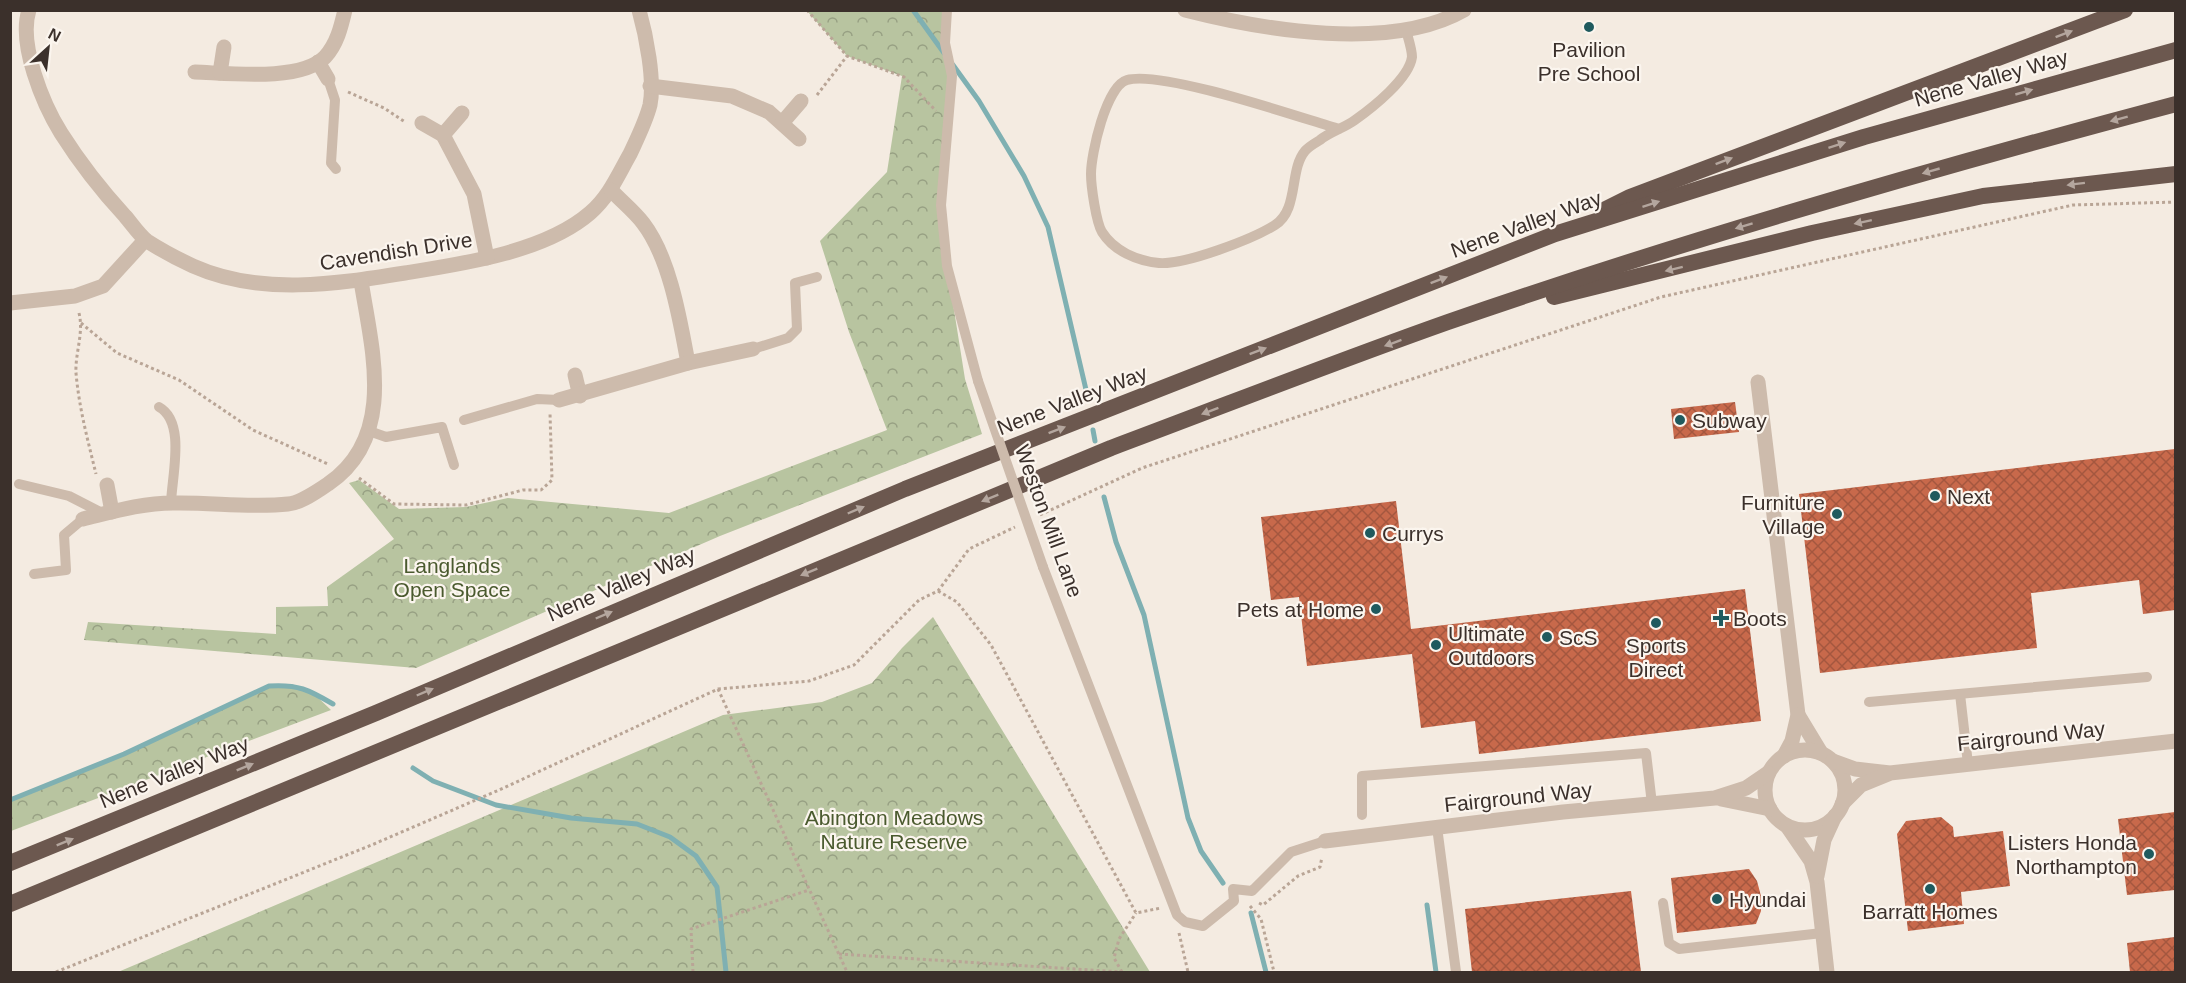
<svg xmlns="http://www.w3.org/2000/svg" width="2186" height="983" viewBox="0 0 2186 983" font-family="Arial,sans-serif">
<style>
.forest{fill:url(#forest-crowns)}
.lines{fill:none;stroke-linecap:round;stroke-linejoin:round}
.stream{stroke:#7fb0b2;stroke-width:5}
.building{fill:url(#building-cross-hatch)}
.path{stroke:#b9a596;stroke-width:3;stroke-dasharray:3 3;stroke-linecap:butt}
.service{stroke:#cdbbac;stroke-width:10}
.minor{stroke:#cdbbac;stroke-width:15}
.tertiary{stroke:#cdbbac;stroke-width:15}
.trunk{stroke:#6c584f;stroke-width:16}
.service-bridge{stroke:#cdbbac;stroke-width:10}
.oneway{fill:#b4a69e}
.poi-dot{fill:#1f5a5e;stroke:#fbf5ee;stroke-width:2}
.labels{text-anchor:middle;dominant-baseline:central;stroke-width:4.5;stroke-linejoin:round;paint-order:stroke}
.poi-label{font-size:21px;fill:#3b302b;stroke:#fbf5ee;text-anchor:start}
.street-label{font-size:21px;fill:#3b302b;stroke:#fbf5ee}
.park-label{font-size:21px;fill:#4a5a2e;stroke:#fbf5ee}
</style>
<defs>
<pattern id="forest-crowns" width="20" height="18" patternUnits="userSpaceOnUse" patternTransform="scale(1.5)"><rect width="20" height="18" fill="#b8c4a0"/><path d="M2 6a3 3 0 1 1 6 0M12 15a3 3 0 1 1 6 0" fill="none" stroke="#97a083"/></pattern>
<pattern id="building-cross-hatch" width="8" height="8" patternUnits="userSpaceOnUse" patternTransform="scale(1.5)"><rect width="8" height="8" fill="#c8694b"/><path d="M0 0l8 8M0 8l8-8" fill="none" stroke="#a4573f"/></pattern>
</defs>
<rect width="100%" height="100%" fill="#f4ebe1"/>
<g class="forest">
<polygon points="807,11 947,11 952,76 941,205 947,266 965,379 982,434 720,536 416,668 84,640 88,622 276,634 276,607 328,606 327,587 394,539 349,483 359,480 399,509 466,507 508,498 669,513 887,430 849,332 820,241 887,172 902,76 847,56"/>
<polygon points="933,617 1150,972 118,972 723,715 822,702 872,683 902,648"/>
<polygon points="291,684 310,690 331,710 11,831 11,800 124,754 269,686"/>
</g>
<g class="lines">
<g class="stream">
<polyline points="913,10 944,53"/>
<polyline points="953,65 979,101 1024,176 1048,227 1087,394"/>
<polyline points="1093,430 1095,441"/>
<polyline points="1104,497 1116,542 1144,615 1188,818 1201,851 1223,883"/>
<polyline points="413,768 433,781 496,805 571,818 637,824 670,837 696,856 717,887 726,972"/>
<path d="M10 800 124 754 269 686C298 684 309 690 333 704"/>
<polyline points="1427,905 1436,972"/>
<polyline points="1251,913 1266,972"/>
</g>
</g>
<g class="building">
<polygon points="1735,402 1739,432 1674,439 1671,409"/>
<polygon points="2175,449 2175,610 2143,614 2139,580 2031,593 2037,648 1820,673 1799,494"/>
<polygon points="1396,501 1411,629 1745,589 1761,721 1479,754 1475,721 1421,728 1412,654 1307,666 1299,597 1271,600 1261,517"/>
<polygon points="2175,812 2175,890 2127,895 2118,819"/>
<polygon points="1941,817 1953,827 1954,837 2003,831 2010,886 1961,892 1964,924 1908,931 1897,834 1906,821"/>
<polygon points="1749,869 1757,881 1761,896 1761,911 1756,924 1677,933 1671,878"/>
<polygon points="1631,891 1641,972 1472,972 1465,909"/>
<polygon points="2175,937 2175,972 2130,972 2127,943"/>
</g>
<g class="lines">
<g class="path">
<polyline points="807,10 847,56 904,77 936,111"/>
<polyline points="348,92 384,108 405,122"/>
<polyline points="817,95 847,56"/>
<path d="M79 313C84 333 75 353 76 373 79 408 88 441 96 474"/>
<polyline points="81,323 117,353 179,380 253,430 328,464"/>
<polyline points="359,478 394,504 466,505 523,490 541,490 552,480 550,413"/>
<polyline points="1040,515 1142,468 1661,297 2073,205 2176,202"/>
<polyline points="938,591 957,602 991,645 1136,913 1161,908"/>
<polyline points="718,689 847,972"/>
<polyline points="1259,903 1263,905 1298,876 1320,867 1322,857"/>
<polyline points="1250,906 1261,919 1274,972"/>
<polyline points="1179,933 1188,972"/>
<polyline points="839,954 1122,972"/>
<polyline points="56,972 374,844 499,790 718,689 809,681 854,665 919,600 938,591 969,549 1015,527"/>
<polyline points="693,972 691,929 809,890"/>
<polyline points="1122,972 1114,958 1119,939 1136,913"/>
</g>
<g class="service">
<polyline points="947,10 945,43 952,76 941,205 947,266 978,381"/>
<polyline points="328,79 335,100 331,163 336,169"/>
<path d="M1339 129C1298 117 1162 70 1127 80 1106 86 1091 154 1091 174 1091 186 1096 222 1102 232 1114 251 1137 261 1159 263 1185 265 1253 239 1275 225 1299 210 1289 170 1305 151 1308 147 1315 143 1320 140 1330 132 1344 128 1355 120 1372 108 1409 79 1412 57 1412 49 1408 38 1406 30"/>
<polyline points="753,349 788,338 797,329 795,283 817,277"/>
<path d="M159 407C186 422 172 475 171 503"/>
<polyline points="464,420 537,399 559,400"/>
<polyline points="369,431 386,437 442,427 454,465"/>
<polyline points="19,484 69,496 104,514"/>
<polyline points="1043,567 1177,915 1185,922 1203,926 1234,901 1233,889 1252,891 1291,852 1325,841"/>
<polyline points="34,574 66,570 64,535 83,519"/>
<polyline points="1960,694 1968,764"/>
<polyline points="1869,702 2147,677"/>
<polyline points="1362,815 1362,776 1646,753 1652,804"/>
<polyline points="1437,827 1456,972"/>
<polyline points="1663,903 1669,943 1679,949 1822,933"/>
</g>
<g class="minor">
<path d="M29 10C18 44 43 104 61 133 80 163 101 190 125 216 132 224 139 235 147 241 161 250 178 259 193 266 260 296 336 284 405 273 462 264 545 252 590 213 609 197 618 175 630 154 637 139 646 121 650 105 655 80 646 35 639 10"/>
<polyline points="318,62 328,79"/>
<path d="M195 72C227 73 301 82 325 57 337 44 341 27 345 10"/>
<polyline points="220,73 224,47"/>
<polyline points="650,86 732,96 769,112 799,139"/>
<polyline points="422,123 443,135 474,194 487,258"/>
<polyline points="782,123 801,101"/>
<polyline points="443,135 462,113"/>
<path d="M611 190C621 201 634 211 643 223 670 258 680 320 688 363L753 349"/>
<polyline points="10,303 75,296 103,286 145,240"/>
<polyline points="575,375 580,396"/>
<polyline points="1758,382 1798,715 1792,741 1784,756"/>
<polyline points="559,400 688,363"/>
<polyline points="107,485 112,512"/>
<path d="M83 519C112 512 142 503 173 503 211 502 250 508 288 504 301 503 317 491 328 484 397 437 372 350 361 281"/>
<polyline points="1798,715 1821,753"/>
<circle cx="1805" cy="790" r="40"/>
<polyline points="1833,761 1855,769 1890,773 2176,741"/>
<polyline points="1721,799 1770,809"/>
<polyline points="1842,804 1861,785 1888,774"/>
<polyline points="1787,826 1811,861 1817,882 1827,972"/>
<polyline points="1325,841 1563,812 1715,798 1746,788 1768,773"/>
<polyline points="1817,876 1824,840 1835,816"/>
</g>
<path class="tertiary" d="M1185 10C1263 30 1391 52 1464 10"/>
<g class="trunk">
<polyline points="1602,211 1630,197 2125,10"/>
<polyline points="1554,297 1812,233 1983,196 2176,174"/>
<polyline points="10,863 376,713 905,489 1555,234 1864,137 2176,50"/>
<path d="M10 904 1111 448C1223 406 1335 362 1448 322 1687 239 1931 169 2176 104"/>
</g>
<polyline class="service-bridge" points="978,381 1043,567"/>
</g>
<defs><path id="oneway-solid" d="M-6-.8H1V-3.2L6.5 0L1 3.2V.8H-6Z" transform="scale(1.5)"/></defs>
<g class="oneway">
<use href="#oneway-solid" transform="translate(2064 34) rotate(-21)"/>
<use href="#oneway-solid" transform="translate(2024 92) rotate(-16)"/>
<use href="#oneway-solid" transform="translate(2119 119) rotate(165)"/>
<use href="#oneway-solid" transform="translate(1837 145) rotate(-18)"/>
<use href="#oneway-solid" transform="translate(1724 161) rotate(-21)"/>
<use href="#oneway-solid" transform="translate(1931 171) rotate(164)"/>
<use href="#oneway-solid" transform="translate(2076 184) rotate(173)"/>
<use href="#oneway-solid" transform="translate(1651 204) rotate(-18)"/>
<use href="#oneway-solid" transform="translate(1863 222) rotate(168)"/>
<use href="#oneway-solid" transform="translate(1744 226) rotate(163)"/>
<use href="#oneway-solid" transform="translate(1674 269) rotate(166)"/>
<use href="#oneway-solid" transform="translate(1439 280) rotate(-21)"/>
<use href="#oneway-solid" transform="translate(1393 343) rotate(160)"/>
<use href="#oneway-solid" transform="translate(1258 351) rotate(-21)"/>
<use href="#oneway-solid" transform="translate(1210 411) rotate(159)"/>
<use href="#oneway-solid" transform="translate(1057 430) rotate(-21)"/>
<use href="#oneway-solid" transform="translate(990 498) rotate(158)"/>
<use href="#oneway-solid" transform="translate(856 510) rotate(-23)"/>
<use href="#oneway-solid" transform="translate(809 572) rotate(158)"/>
<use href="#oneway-solid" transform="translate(604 615) rotate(-23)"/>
<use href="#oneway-solid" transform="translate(425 692) rotate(-23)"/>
<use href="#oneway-solid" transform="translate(245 767) rotate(-22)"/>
<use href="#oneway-solid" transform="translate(65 842) rotate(-22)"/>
</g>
<g class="poi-dot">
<circle cx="1589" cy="27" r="6"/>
<circle cx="1680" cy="420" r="6"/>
<circle cx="1935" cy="496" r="6"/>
<circle cx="1837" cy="514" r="6"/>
<circle cx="1370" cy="533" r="6"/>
<circle cx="1376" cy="609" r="6"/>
<path d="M1718 609h6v6h6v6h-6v6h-6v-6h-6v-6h6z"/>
<circle cx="1656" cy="623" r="6"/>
<circle cx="1547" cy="637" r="6"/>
<circle cx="1436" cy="645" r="6"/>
<circle cx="2149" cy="854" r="6"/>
<circle cx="1930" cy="889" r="6"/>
<circle cx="1717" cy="899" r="6"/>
</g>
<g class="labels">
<g class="poi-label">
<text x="1589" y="49" text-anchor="middle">Pavilion<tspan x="1589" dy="24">Pre School</tspan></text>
<text x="1692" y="420">Subway</text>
<text x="1947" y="496">Next</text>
<text x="1825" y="502" text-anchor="end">Furniture<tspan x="1825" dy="24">Village</tspan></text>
<text x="1382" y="533">Currys</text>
<text x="1364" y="609" text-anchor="end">Pets at Home</text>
<text x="1733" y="618">Boots</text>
<text x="1448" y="633">Ultimate<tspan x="1448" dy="24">Outdoors</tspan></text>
<text x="1559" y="637">ScS</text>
<text x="1656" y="645" text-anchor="middle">Sports<tspan x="1656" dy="24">Direct</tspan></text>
<text x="2137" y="842" text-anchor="end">Listers Honda<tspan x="2137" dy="24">Northampton</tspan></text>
<text x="1729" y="899">Hyundai</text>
<text x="1930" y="911" text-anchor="middle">Barratt Homes</text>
</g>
<g class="street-label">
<text transform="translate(1991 78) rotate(-16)">Nene Valley Way</text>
<text transform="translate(1526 224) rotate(-20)">Nene Valley Way</text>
<text transform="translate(396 251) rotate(-9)">Cavendish Drive</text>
<text transform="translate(1072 400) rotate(-21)">Nene Valley Way</text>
<text transform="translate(1049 521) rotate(70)">Weston Mill Lane</text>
<text transform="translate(621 584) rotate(-23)">Nene Valley Way</text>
<text transform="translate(2031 736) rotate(-6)">Fairground Way</text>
<text transform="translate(174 772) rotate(-22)">Nene Valley Way</text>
<text transform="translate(1518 797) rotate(-6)">Fairground Way</text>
</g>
<g class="park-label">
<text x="452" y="565">Langlands<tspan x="452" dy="24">Open Space</tspan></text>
<text x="894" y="817">Abington Meadows<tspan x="894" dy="24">Nature Reserve</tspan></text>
</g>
</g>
<rect width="2186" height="983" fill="none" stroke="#3b302b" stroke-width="24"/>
<g transform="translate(48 48) rotate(27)" stroke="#fbf5ee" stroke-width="4.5" paint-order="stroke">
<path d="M0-4.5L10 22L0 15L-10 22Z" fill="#3b302b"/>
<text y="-9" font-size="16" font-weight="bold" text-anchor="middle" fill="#3b302b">N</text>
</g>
</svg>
